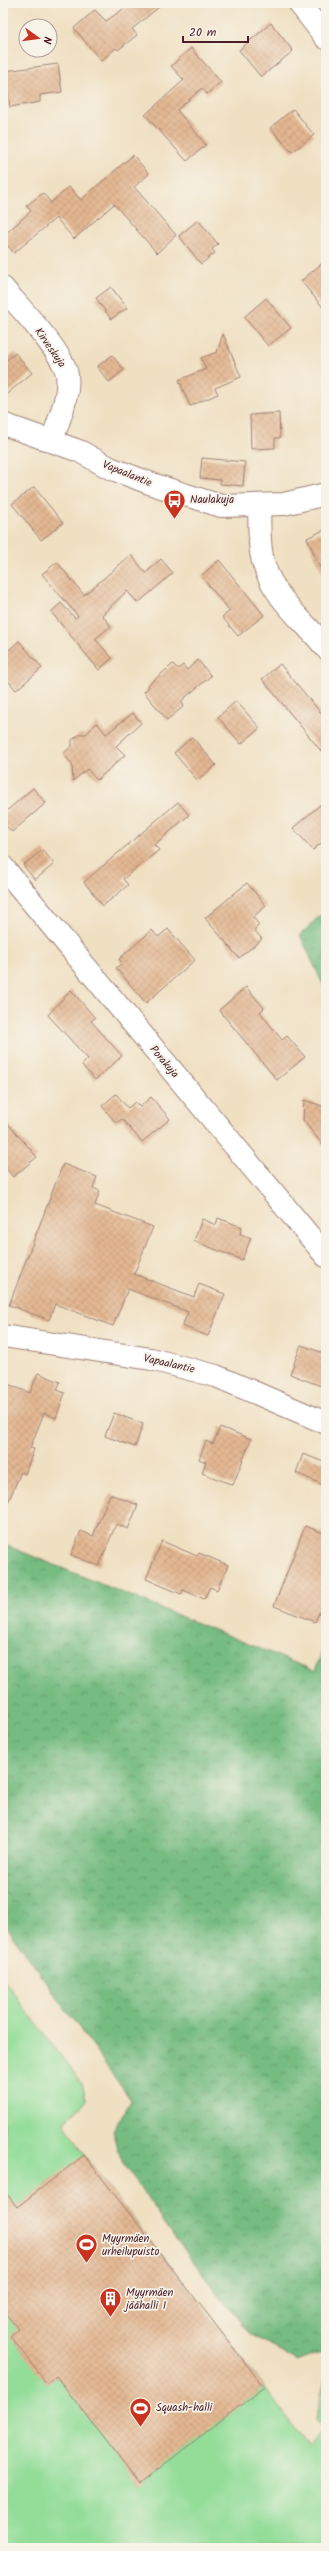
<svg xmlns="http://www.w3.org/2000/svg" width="329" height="2551" viewBox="0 0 329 2551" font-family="Kalam,sans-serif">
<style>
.green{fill:#93dd99;stroke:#6e7e62}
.forest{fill:url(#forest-crowns);stroke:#606e56}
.building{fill:url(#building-cross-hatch)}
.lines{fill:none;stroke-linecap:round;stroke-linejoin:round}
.minor-casing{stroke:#9d8076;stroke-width:24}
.minor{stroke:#fff;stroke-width:22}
.labels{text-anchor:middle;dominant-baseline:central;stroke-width:3.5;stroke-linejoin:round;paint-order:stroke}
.street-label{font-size:11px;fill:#4a1f2b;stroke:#f7f3e8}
.poi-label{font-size:11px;fill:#4a1f2b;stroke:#f7f3e8;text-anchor:start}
</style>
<defs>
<pattern id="forest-crowns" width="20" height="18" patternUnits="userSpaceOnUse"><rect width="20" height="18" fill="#76bc81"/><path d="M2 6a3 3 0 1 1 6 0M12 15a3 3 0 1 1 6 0" fill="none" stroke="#63986a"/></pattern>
<pattern id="building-cross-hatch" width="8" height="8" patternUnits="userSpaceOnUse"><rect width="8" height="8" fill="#e3b792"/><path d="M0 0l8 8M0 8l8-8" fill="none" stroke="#c49d7e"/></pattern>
</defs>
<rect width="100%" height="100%" fill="#f7f3e8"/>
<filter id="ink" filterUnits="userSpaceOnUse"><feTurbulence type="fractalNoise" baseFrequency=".025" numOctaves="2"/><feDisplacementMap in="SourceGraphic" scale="8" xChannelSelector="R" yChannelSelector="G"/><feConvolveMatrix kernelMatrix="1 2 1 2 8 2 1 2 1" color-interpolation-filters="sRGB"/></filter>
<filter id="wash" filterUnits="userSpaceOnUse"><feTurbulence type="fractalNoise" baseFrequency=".012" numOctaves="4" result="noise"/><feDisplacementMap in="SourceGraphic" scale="16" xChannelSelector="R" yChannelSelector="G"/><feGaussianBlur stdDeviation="0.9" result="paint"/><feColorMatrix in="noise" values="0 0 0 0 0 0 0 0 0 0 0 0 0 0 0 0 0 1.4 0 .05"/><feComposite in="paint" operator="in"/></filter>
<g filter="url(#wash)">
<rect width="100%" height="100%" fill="#f0e0c2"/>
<polygon class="green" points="3,1979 82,2084 86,2100 65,2122 84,2155 264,2387 308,2447 324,2429 315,2419 326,2376 326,2548 3,2548"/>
<g class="forest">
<polygon points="326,910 326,991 300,935"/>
<polygon points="3,1544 315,1671 326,1640 326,2350 297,2361 250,2334 175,2238 123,2164 113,2131 131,2100 3,1922"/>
</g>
<g id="blocks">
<g class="building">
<polygon points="132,3 164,3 132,29 137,35 118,50 116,48 101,61 74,28 95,10 106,21"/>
<polygon points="271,23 293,51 261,77 239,50"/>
<polygon points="191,48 221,82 207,94 202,88 177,110 206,145 187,161 145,115 184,80 171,66"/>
<polygon points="58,64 62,92 40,95 40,102 10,107 5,71"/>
<polygon points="293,109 314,135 292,152 270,128"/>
<polygon points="133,155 149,174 134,187 176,235 157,253 114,204 74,239 56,218 14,253 3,240 3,236 31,211 26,206 43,193 51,203 69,187 81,200"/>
<polygon points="198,220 218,244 212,249 215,253 201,264 179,236"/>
<polygon points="326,260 326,311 301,281"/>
<polygon points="111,287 127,308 111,319 96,298"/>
<polygon points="266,298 291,328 268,346 244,317"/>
<polygon points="223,334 241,377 215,388 218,394 190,406 179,380 206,369 201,358 217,352"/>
<polygon points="15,353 32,373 3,397 3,363"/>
<polygon points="112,355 124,370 109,382 97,367"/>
<polygon points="279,413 280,438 275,438 275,448 251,449 250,415"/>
<polygon points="202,458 245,462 243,486 220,484 220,480 200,478"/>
<polygon points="34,487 63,523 41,540 12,504"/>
<polygon points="326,529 326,581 307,538"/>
<polygon points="131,555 146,573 161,559 173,573 138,603 127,591 102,615 111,626 95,639 112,658 99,670 51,612 61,603 75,618 78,616 42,574 57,562 84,595"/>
<polygon points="219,560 264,615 238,636 222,617 230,611 201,576"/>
<polygon points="19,641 42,668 16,690 3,675 3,655"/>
<polygon points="198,660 211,676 181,701 184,706 167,720 144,692 149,687 148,685 173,664 178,669 183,665 187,670"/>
<polygon points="280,664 326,719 326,757 262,679"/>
<polygon points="236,701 260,728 241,744 218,717"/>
<polygon points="133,713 141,723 116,746 125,755 97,780 87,769 73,781 72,764 63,754 72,746 72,740 80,734 86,734 97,723 106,734"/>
<polygon points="192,737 216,765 197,780 174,753"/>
<polygon points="33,788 46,803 12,832 3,823 3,814"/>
<polygon points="326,800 326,839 313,850 293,828"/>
<polygon points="178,802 189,815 154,845 159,850 123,879 128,885 103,906 84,882"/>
<polygon points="43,850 54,864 35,880 23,865"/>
<polygon points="247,883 266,906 253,917 259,925 254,930 262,939 239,958 205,918"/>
<polygon points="168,929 195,960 146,1003 116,968 122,963 119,959 152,930 158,937"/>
<polygon points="246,987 264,1008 260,1012 282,1040 287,1036 305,1057 277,1080 219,1010"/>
<polygon points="71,990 95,1018 91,1021 122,1056 95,1080 82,1065 88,1059 48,1015"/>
<polygon points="116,1094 128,1108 135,1102 140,1107 151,1097 170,1119 142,1142 122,1119 116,1123 102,1106"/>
<polygon points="304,1100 326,1107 326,1149 303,1120"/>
<polygon points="3,1118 37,1157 13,1177 3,1165"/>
<polygon points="63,1164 97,1177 93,1188 100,1191 95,1205 153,1227 134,1274 194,1297 199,1284 225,1294 208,1336 182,1326 188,1312 128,1289 113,1326 55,1304 49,1320 9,1305"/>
<polygon points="218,1218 242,1227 240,1234 251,1238 242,1260 194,1241 202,1219 216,1225"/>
<polygon points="301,1345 326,1354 326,1388 290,1374"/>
<polygon points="38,1373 60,1382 57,1390 65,1393 56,1418 44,1413 30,1448 34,1449 25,1474 21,1472 3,1514 3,1398 8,1384 30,1393"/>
<polygon points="114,1413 143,1424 135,1447 105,1436"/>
<polygon points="220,1427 251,1439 233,1485 202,1473 206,1462 199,1459 206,1441 213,1444"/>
<polygon points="303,1454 326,1463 326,1486 296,1473"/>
<polygon points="110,1494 138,1505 128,1529 116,1524 99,1566 71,1555 81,1531 93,1536"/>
<polygon points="305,1526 326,1534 326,1596 315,1622 274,1606"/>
<polygon points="162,1541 197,1556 199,1553 228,1565 217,1590 210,1587 204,1599 183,1590 181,1594 146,1579"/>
<polygon points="84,2155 264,2387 139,2484 56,2376 47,2384 10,2336 18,2329 3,2310 3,2189 17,2207"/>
</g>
</g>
</g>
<g filter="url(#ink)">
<use href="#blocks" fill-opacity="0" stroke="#9d8076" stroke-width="1"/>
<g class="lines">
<defs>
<g id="minor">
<polyline points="299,3 326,38"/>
<path d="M3 288C19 307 64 353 67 375 70 396 58 421 52 441"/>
<polyline points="3,424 79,451 110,468 152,484 221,506 284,504 326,494"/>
<path d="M259 506C260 525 258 546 264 565 274 598 305 622 326 648"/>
<polyline points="3,867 326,1256"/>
<polyline points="3,1336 151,1359 216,1376 326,1423"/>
</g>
</defs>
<use href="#minor" class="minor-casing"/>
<use href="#minor" class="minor"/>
</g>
</g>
<defs>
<symbol id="bus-pin" viewBox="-11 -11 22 30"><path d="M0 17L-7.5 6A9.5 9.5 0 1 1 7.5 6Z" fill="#c8321e" stroke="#f7f3e8"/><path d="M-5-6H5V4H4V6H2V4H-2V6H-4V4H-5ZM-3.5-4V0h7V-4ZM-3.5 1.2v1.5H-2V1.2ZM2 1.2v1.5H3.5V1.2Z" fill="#fff"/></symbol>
<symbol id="stadium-pin" viewBox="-11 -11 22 30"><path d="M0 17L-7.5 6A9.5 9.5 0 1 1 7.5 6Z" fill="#c8321e" stroke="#f7f3e8"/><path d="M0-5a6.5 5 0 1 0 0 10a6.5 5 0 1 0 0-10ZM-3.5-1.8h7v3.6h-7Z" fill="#fff"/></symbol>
<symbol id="building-pin" viewBox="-11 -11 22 30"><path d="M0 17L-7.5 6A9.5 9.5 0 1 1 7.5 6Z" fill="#c8321e" stroke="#f7f3e8"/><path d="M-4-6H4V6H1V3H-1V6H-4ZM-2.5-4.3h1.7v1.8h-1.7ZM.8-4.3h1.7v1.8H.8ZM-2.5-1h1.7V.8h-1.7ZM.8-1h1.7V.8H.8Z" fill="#fff"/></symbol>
</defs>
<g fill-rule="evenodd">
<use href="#bus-pin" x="162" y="488" width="25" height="34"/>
<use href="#stadium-pin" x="74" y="2232" width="25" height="34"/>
<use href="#building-pin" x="98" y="2286" width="25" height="34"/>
<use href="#stadium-pin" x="128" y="2396" width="25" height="34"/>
</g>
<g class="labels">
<g class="street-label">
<text transform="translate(50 348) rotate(55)">Kirveskuja</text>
<text transform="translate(127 474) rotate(22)">Vapaalantie</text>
<text transform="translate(164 1062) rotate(50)">Porakuja</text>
<text transform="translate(169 1364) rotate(13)">Vapaalantie</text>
</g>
<g class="poi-label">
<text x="190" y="500">Naulakuja</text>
<text x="102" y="2239">Myyrmäen<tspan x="102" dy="13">urheilupuisto</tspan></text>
<text x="126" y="2293">Myyrmäen<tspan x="126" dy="13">jäähalli 1</tspan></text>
<text x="156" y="2408">Squash-halli</text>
</g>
</g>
<rect width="329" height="2551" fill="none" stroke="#f7f3e8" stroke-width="16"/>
<g transform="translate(38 38) rotate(104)"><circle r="19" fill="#f7f3e8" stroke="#b29e9c"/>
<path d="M0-3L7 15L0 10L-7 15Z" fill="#c8321e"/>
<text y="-6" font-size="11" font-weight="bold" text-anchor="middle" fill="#4a1f2b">N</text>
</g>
<path d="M183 36v6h65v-6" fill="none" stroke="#4a1f2b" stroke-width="2"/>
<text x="189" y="36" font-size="12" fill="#4a1f2b" stroke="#f7f3e8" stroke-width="3" paint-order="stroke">20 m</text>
</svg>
